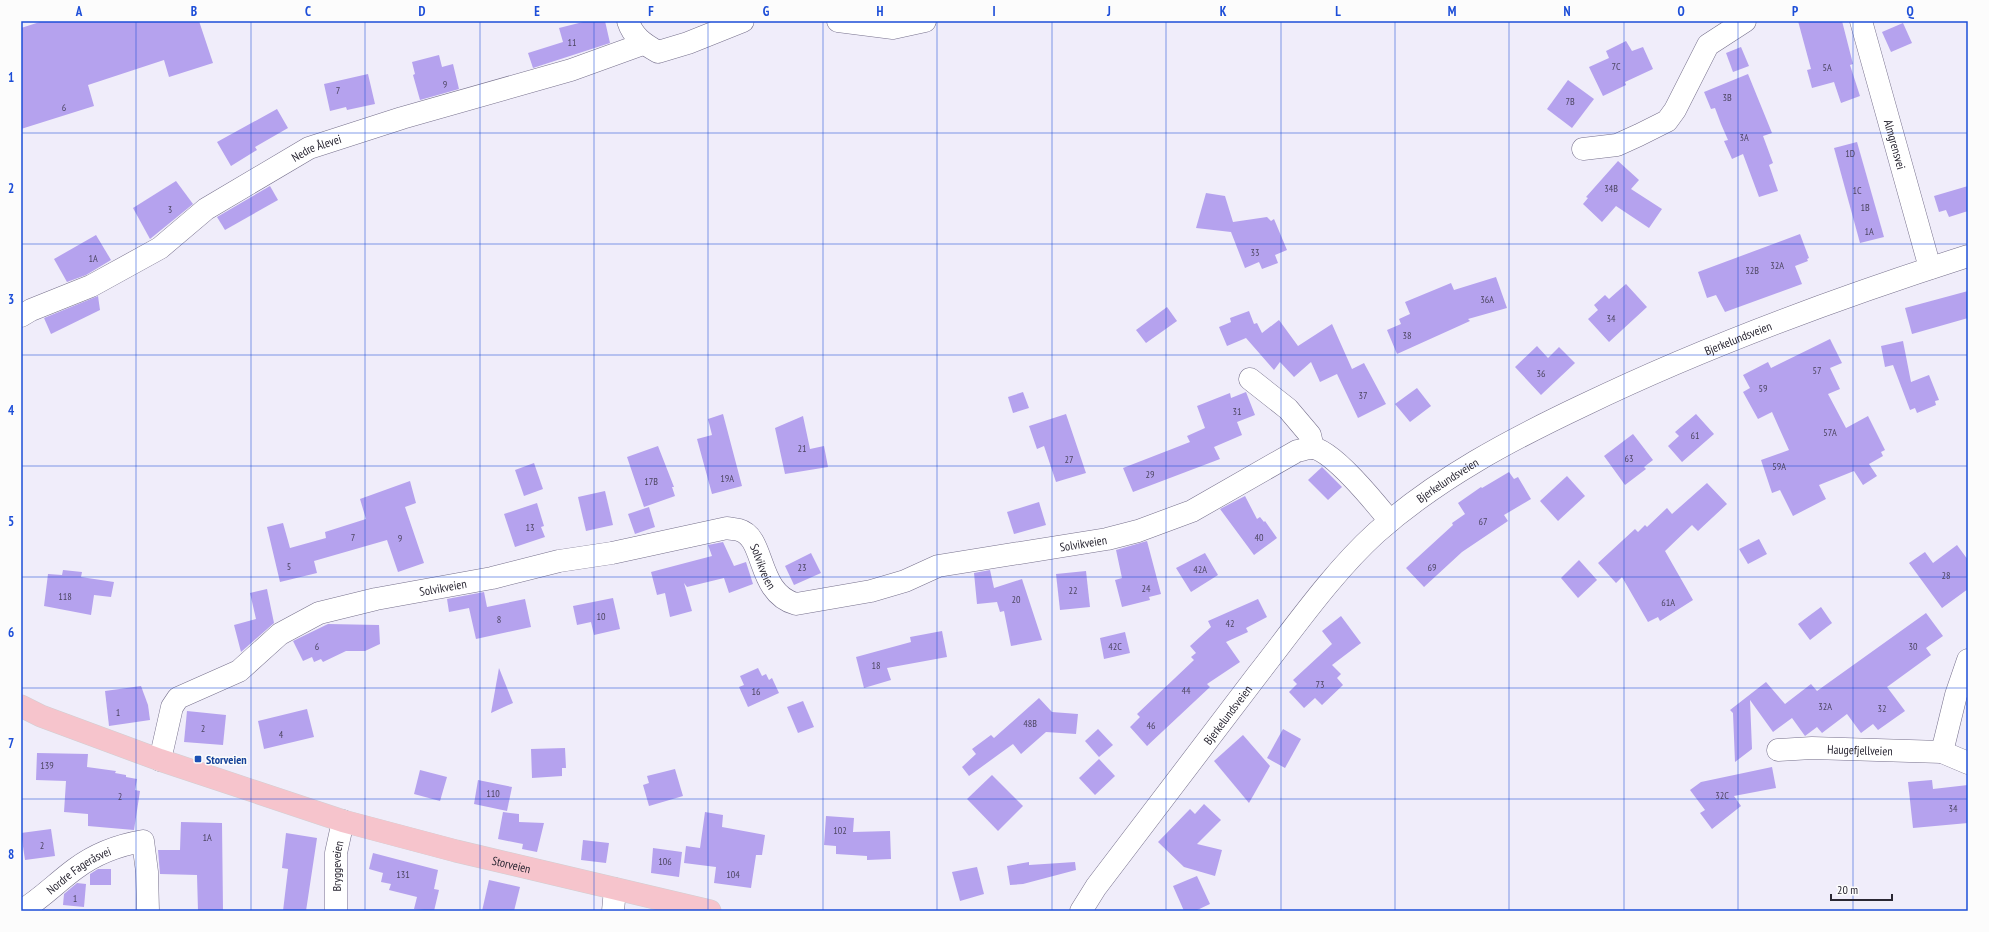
<svg xmlns="http://www.w3.org/2000/svg" width="1989" height="932" viewBox="0 0 1989 932" font-family="'PT Sans Narrow',sans-serif">
<style>
.building{fill:#b5a2ee}
.lines{fill:none;stroke-linecap:round;stroke-linejoin:round}
.street-casing{stroke:#76708c;stroke-width:23}
.primary-casing{stroke:#d0cfd2;stroke-width:23}
.street{stroke:#fff;stroke-width:22}
.primary{stroke:#f6c4cc;stroke-width:22}
.grid{fill:none;stroke:#1d4ed8;stroke-width:1;stroke-opacity:0.55}
.transit-dot{fill:#1a4fb4;stroke:#fcfcfc;stroke-width:1.5}
.labels{text-anchor:middle;dominant-baseline:central;stroke-width:3;stroke-linejoin:round;paint-order:stroke}
.number-label{font-size:10px;fill:#4d4662}
.street-label{font-size:12px;fill:#2a2733;stroke:#fcfcfc}
.transit-label{font-size:12px;font-weight:bold;fill:#164399;stroke:#fcfcfc;text-anchor:start}
.neatline{fill:none;stroke:#1d4ed8;stroke-width:1.5}
.grid-label{font-size:13px;text-anchor:middle;font-weight:bold;fill:#1d4ed8}
</style>
<rect width="100%" height="100%" fill="#f0edfa"/>
<g class="building">
<polygon points="43,21 199,21 213,63 169,77 164,60 88,85 94,106 21,129 21,28"/>
<polygon points="587,21 605,21 610,43 533,68 528,53 563,42 559,28"/>
<polygon points="1798,21 1842,21 1853,64 1850,65 1860,96 1841,103 1834,82 1812,88 1807,70 1811,69"/>
<polygon points="1903,23 1912,43 1891,52 1882,32"/>
<polygon points="1626,41 1632,51 1643,47 1653,69 1625,82 1626,85 1603,96 1589,67 1609,58 1606,51"/>
<polygon points="1741,47 1749,66 1733,72 1726,53"/>
<polygon points="439,55 442,67 453,64 459,89 420,100 413,75 415,74 412,62"/>
<polygon points="368,74 375,104 347,110 346,107 330,111 324,84"/>
<polygon points="1748,74 1772,133 1763,136 1773,163 1769,165 1778,191 1759,197 1743,154 1732,159 1724,141 1728,140 1721,124 1715,108 1711,109 1704,92"/>
<polygon points="1568,80 1594,99 1572,128 1547,109"/>
<polygon points="277,109 288,128 255,147 257,150 231,166 217,142"/>
<polygon points="1857,142 1884,237 1860,243 1834,148"/>
<polygon points="1618,161 1639,180 1631,189 1662,209 1649,228 1616,206 1602,222 1583,204 1588,198 1586,197"/>
<polygon points="176,181 193,204 150,239 133,208"/>
<polygon points="270,186 278,200 225,230 217,217"/>
<polygon points="1968,186 1968,211 1949,217 1946,210 1939,212 1934,196"/>
<polygon points="1206,193 1225,196 1233,222 1267,217 1271,221 1274,219 1287,250 1275,255 1278,263 1262,269 1259,262 1245,268 1231,232 1196,228"/>
<polygon points="1800,234 1809,258 1807,259 1808,261 1795,266 1802,284 1725,312 1716,295 1707,298 1698,272"/>
<polygon points="96,235 111,260 86,275 67,282 54,259"/>
<polygon points="1496,277 1507,308 1468,319 1470,321 1397,354 1387,330 1401,324 1399,319 1410,314 1405,302 1451,283 1454,290"/>
<polygon points="1626,284 1647,307 1609,342 1588,319 1598,310 1594,305 1605,295 1609,299"/>
<polygon points="1968,291 1968,318 1912,334 1905,308"/>
<polygon points="98,296 100,310 51,334 44,318"/>
<polygon points="1167,307 1177,321 1146,343 1136,330"/>
<polygon points="1249,311 1254,324 1257,323 1262,333 1279,320 1298,346 1332,324 1352,369 1364,363 1386,404 1358,418 1337,374 1320,382 1311,362 1294,377 1280,362 1274,370 1246,338 1227,346 1219,327 1231,322 1230,318"/>
<polygon points="1830,339 1842,363 1830,368 1840,389 1828,394 1846,428 1868,416 1885,450 1881,452 1883,456 1869,464 1877,476 1863,485 1854,471 1819,485 1826,499 1793,516 1780,490 1772,493 1761,460 1789,450 1772,412 1758,419 1743,392 1750,388 1743,375 1768,362 1771,368"/>
<polygon points="1903,341 1911,382 1929,375 1939,400 1935,401 1936,405 1917,413 1915,408 1910,410 1893,365 1885,367 1881,346"/>
<polygon points="1537,346 1548,358 1559,347 1575,363 1541,395 1515,367"/>
<polygon points="1417,388 1431,406 1410,422 1395,404"/>
<polygon points="1023,392 1029,408 1013,413 1008,397"/>
<polygon points="1246,392 1255,415 1237,422 1242,435 1214,447 1220,459 1133,492 1123,468 1190,442 1187,436 1205,428 1197,406 1230,393 1231,398"/>
<polygon points="723,414 742,486 712,494 697,439 712,435 708,419"/>
<polygon points="1066,414 1086,473 1056,482 1044,446 1037,449 1029,426"/>
<polygon points="1696,414 1714,434 1682,462 1668,446 1679,436 1675,432"/>
<polygon points="803,416 810,449 824,446 828,467 785,474 775,428"/>
<polygon points="1633,434 1653,460 1644,467 1646,469 1625,485 1604,456"/>
<polygon points="658,446 674,487 672,487 675,496 644,507 627,457"/>
<polygon points="534,463 543,489 524,496 515,470"/>
<polygon points="1322,467 1342,487 1328,500 1308,480"/>
<polygon points="1509,472 1514,479 1518,477 1531,499 1504,515 1508,521 1462,552 1424,587 1406,568 1453,525 1452,523 1465,514 1458,503 1481,487 1482,488"/>
<polygon points="1567,476 1585,496 1558,521 1540,501"/>
<polygon points="410,481 416,503 405,507 424,563 398,572 387,540 314,561 317,573 280,582 267,527 283,523 290,548 326,538 325,532 366,519 360,499"/>
<polygon points="1707,483 1727,504 1698,531 1692,525 1665,551 1693,600 1660,621 1658,617 1648,622 1622,577 1616,583 1598,563 1635,529 1638,532 1645,525 1647,527 1667,508 1672,514"/>
<polygon points="605,491 613,525 586,531 578,497"/>
<polygon points="1245,496 1257,519 1260,517 1264,522 1265,521 1277,538 1254,555 1220,509"/>
<polygon points="1039,502 1046,525 1014,534 1007,512"/>
<polygon points="537,503 544,526 541,527 545,537 515,547 504,514"/>
<polygon points="649,507 655,527 635,534 628,514"/>
<polygon points="1759,539 1767,554 1748,564 1739,549"/>
<polygon points="1147,541 1161,594 1149,597 1150,600 1122,607 1115,580 1122,578 1116,550"/>
<polygon points="723,542 734,566 746,562 753,584 729,593 724,578 687,587 684,583 692,611 670,617 665,593 657,595 651,572 712,556 708,545"/>
<polygon points="1957,545 1968,560 1968,589 1942,608 1909,563 1925,552 1933,563"/>
<polygon points="811,553 821,573 794,585 785,566"/>
<polygon points="1205,553 1218,575 1191,592 1176,568"/>
<polygon points="1579,560 1597,580 1578,598 1561,578"/>
<polygon points="63,570 82,572 81,577 114,582 111,597 94,595 91,615 44,606 48,574 62,575"/>
<polygon points="990,570 994,588 1022,579 1042,640 1011,646 1004,611 1000,612 997,602 977,604 974,573"/>
<polygon points="1086,571 1090,607 1060,610 1056,574"/>
<polygon points="267,589 274,623 241,652 234,625 256,619 250,593"/>
<polygon points="484,592 487,607 525,599 531,627 476,639 469,608 449,612 447,599"/>
<polygon points="613,598 620,629 594,635 591,622 577,625 573,606"/>
<polygon points="1258,599 1267,617 1246,628 1248,632 1226,642 1240,662 1207,684 1210,687 1147,746 1130,727 1140,717 1137,714 1194,660 1191,657 1196,653 1190,646 1211,627 1208,621"/>
<polygon points="1821,607 1832,623 1810,640 1798,624"/>
<polygon points="1926,613 1943,636 1926,648 1931,655 1887,687 1905,711 1878,730 1873,724 1861,733 1847,714 1822,733 1817,727 1805,736 1792,718 1773,732 1750,700 1752,749 1735,762 1733,713 1730,710 1766,682 1785,704 1811,684 1817,691"/>
<polygon points="1341,616 1361,643 1332,665 1341,674 1337,678 1343,685 1322,705 1315,698 1304,708 1289,692 1297,684 1293,680 1332,644 1322,631"/>
<polygon points="328,624 379,625 380,644 365,651 346,651 323,662 321,659 314,662 312,657 303,661 293,641"/>
<polygon points="942,631 947,657 887,668 891,680 864,688 856,657 911,642 910,637"/>
<polygon points="1125,632 1130,653 1104,659 1100,638"/>
<polygon points="499,668 513,703 491,713"/>
<polygon points="758,668 762,676 766,674 769,680 772,678 779,693 748,707 739,687 744,685 740,676"/>
<polygon points="141,686 148,705 150,720 109,726 105,691"/>
<polygon points="1039,698 1052,712 1078,714 1076,734 1046,732 1021,754 1013,744 969,776 962,767 976,754 972,749 991,735 994,738"/>
<polygon points="803,701 814,727 798,733 787,707"/>
<polygon points="307,709 314,737 264,749 258,721"/>
<polygon points="187,711 226,715 223,745 184,742"/>
<polygon points="1098,729 1113,745 1099,757 1085,741"/>
<polygon points="1283,729 1301,739 1285,768 1267,758"/>
<polygon points="1243,735 1270,766 1249,803 1214,761"/>
<polygon points="565,748 566,768 562,768 562,776 532,778 531,749"/>
<polygon points="37,753 88,754 87,767 116,771 115,773 126,775 126,777 137,779 135,790 140,791 134,830 88,826 88,814 64,812 66,781 36,780"/>
<polygon points="1099,759 1115,776 1095,795 1079,778"/>
<polygon points="1772,767 1776,788 1734,796 1741,806 1712,829 1700,813 1705,810 1690,790 1701,782"/>
<polygon points="675,769 683,796 649,806 643,785 649,783 647,776"/>
<polygon points="420,770 447,777 440,801 414,794"/>
<polygon points="992,775 1023,806 998,831 967,799"/>
<polygon points="478,780 512,787 507,811 474,804"/>
<polygon points="1932,780 1933,789 1968,785 1968,823 1913,828 1908,782"/>
<polygon points="1204,804 1221,820 1197,844 1222,850 1215,876 1184,867 1158,842 1190,809 1195,814"/>
<polygon points="503,812 519,814 519,822 544,823 537,852 522,849 523,844 498,839"/>
<polygon points="705,812 723,815 722,827 765,835 762,855 756,855 751,888 714,883 716,867 684,863 686,846 700,848"/>
<polygon points="826,816 854,818 853,832 890,831 891,859 867,860 867,856 836,854 836,846 824,845"/>
<polygon points="181,822 222,823 223,911 198,911 197,875 160,874 158,850 180,850"/>
<polygon points="51,829 55,856 25,860 21,833"/>
<polygon points="286,833 317,838 306,911 283,911 288,869 282,868"/>
<polygon points="583,840 609,843 606,863 581,860"/>
<polygon points="653,848 682,852 679,877 651,873"/>
<polygon points="373,853 438,870 434,889 439,890 434,911 414,909 417,897 389,890 391,884 381,882 383,873 369,869"/>
<polygon points="1029,862 1029,865 1075,862 1076,870 1023,884 1010,885 1007,866"/>
<polygon points="977,867 984,894 960,901 952,872"/>
<polygon points="98,869 111,869 111,885 90,885 90,874"/>
<polygon points="1197,876 1210,904 1195,911 1184,911 1173,886"/>
<polygon points="489,880 520,887 514,911 482,911"/>
<polygon points="77,883 86,884 84,907 63,905 64,894"/>
</g>
<g class="lines">
<defs>
<g id="street">
<path d="M628 21C633 37 644 44 658 52L688 43 743 21"/>
<polyline points="838,21 893,28 925,21"/>
<path id="s1" d="M1861 21 1930 268"/>
<polyline points="1583,149 1617,145 1639,135 1667,121 1675,110 1708,45 1745,21"/>
<path id="s2" d="M21 316 31 310 91 286 160 248 206 209 309 148 402 118 571 70 643 44"/>
<polyline points="1250,379 1288,409 1310,435 1313,448"/>
<path id="s3" d="M1778 750 1812 748 1942 752 1968 763"/>
<polyline points="1942,752 1956,695 1968,660"/>
<path id="s4" d="M160 760 172 707 178 698 239 671 280 634 319 613 376 599 492 578 559 561 612 553 727 528C731 529 736 529 739 530 766 537 756 593 796 604L871 591 905 581 938 566 1107 539 1138 531 1192 511 1297 451C1302 450 1307 448 1312 448 1331 448 1377 505 1390 521"/>
<path id="s5" d="M21 911C41 899 56 883 75 869 95 854 119 845 143 841L147 872 148 911"/>
<path id="s6" d="M336 911V853L343 821"/>
<polyline points="613,911 615,889"/>
<path id="s7" d="M1081 911 1096 887C1150 816 1204 745 1258 674 1294 628 1333 572 1376 533 1438 478 1510 440 1584 405 1708 345 1837 298 1968 256"/>
</g>
<g id="primary">
<path id="s8" d="M21 706 41 716 160 760 343 821 456 851 710 911"/>
</g>
</defs>
<use href="#street" class="street-casing"/>
<use href="#primary" class="primary-casing"/>
<use href="#street" class="street"/>
<use href="#primary" class="primary"/>
</g>
<path class="grid" d="M136 21V911M251 21V911M365 21V911M480 21V911M594 21V911M708 21V911M823 21V911M937 21V911M1052 21V911M1166 21V911M1281 21V911M1395 21V911M1509 21V911M1624 21V911M1738 21V911M1853 21V911M21 133H1968M21 244H1968M21 355H1968M21 466H1968M21 577H1968M21 688H1968M21 799H1968"/>
<rect class="transit-dot" x="194" y="755" width="8" height="8" rx="2"/>
<g class="labels">
<g class="number-label">
<text x="572" y="42">11</text>
<text x="1616" y="66">7C</text>
<text x="1827" y="67">5A</text>
<text x="445" y="84">9</text>
<text x="338" y="90">7</text>
<text x="1727" y="97">3B</text>
<text x="1570" y="101">7B</text>
<text x="64" y="107">6</text>
<text x="1744" y="137">3A</text>
<text x="1850" y="153">1D</text>
<text x="1611" y="188">34B</text>
<text x="1857" y="190">1C</text>
<text x="1865" y="207">1B</text>
<text x="170" y="209">3</text>
<text x="1869" y="231">1A</text>
<text x="1255" y="252">33</text>
<text x="93" y="258">1A</text>
<text x="1777" y="265">32A</text>
<text x="1752" y="270">32B</text>
<text x="1487" y="299">36A</text>
<text x="1611" y="318">34</text>
<text x="1407" y="335">38</text>
<text x="1817" y="370">57</text>
<text x="1541" y="373">36</text>
<text x="1763" y="388">59</text>
<text x="1363" y="395">37</text>
<text x="1237" y="411">31</text>
<text x="1830" y="432">57A</text>
<text x="1695" y="435">61</text>
<text x="802" y="448">21</text>
<text x="1629" y="458">63</text>
<text x="1069" y="459">27</text>
<text x="1779" y="466">59A</text>
<text x="1150" y="474">29</text>
<text x="727" y="478">19A</text>
<text x="651" y="481">17B</text>
<text x="1483" y="521">67</text>
<text x="530" y="527">13</text>
<text x="353" y="537">7</text>
<text x="1259" y="537">40</text>
<text x="400" y="538">9</text>
<text x="289" y="566">5</text>
<text x="802" y="567">23</text>
<text x="1432" y="567">69</text>
<text x="1200" y="569">42A</text>
<text x="1946" y="575">28</text>
<text x="1146" y="588">24</text>
<text x="1073" y="590">22</text>
<text x="65" y="596">118</text>
<text x="1016" y="599">20</text>
<text x="1668" y="602">61A</text>
<text x="601" y="616">10</text>
<text x="499" y="619">8</text>
<text x="1230" y="623">42</text>
<text x="317" y="646">6</text>
<text x="1115" y="646">42C</text>
<text x="1913" y="646">30</text>
<text x="876" y="665">18</text>
<text x="1320" y="684">73</text>
<text x="1186" y="690">44</text>
<text x="756" y="691">16</text>
<text x="1825" y="706">32A</text>
<text x="1882" y="708">32</text>
<text x="118" y="712">1</text>
<text x="1030" y="723">48B</text>
<text x="1151" y="725">46</text>
<text x="203" y="728">2</text>
<text x="281" y="734">4</text>
<text x="47" y="765">139</text>
<text x="493" y="793">110</text>
<text x="1722" y="795">32C</text>
<text x="120" y="796">2</text>
<text x="1953" y="808">34</text>
<text x="840" y="830">102</text>
<text x="207" y="837">1A</text>
<text x="42" y="845">2</text>
<text x="665" y="861">106</text>
<text x="403" y="874">131</text>
<text x="733" y="874">104</text>
<text x="75" y="898">1</text>
</g>
<g class="street-label">
<text stroke="none"><textPath href="#s1" startOffset="128">Almgrensvei</textPath></text>
<text stroke="none"><textPath href="#s2" startOffset="342">Nedre Ålevei</textPath></text>
<text stroke="none"><textPath href="#s7" startOffset="893">Bjerkelundsveien</textPath></text>
<text stroke="none"><textPath href="#s7" startOffset="569">Bjerkelundsveien</textPath></text>
<text stroke="none"><textPath href="#s4" startOffset="1053">Solvikveien</textPath></text>
<text stroke="none"><textPath href="#s4" startOffset="706">Solvikveien</textPath></text>
<text stroke="none"><textPath href="#s4" startOffset="358">Solvikveien</textPath></text>
<text stroke="none"><textPath href="#s7" startOffset="245">Bjerkelundsveien</textPath></text>
<text stroke="none"><textPath href="#s3" startOffset="82">Haugefjellveien</textPath></text>
<text stroke="none"><textPath href="#s8" startOffset="516">Storveien</textPath></text>
<text stroke="none"><textPath href="#s6" startOffset="45">Bryggeveien</textPath></text>
<text stroke="none"><textPath href="#s5" startOffset="71">Nordre Fageråsvei</textPath></text>
</g>
<g class="transit-label">
<text x="206" y="759">Storveien</text>
</g>
</g>
<rect width="1989" height="932" fill="none" stroke="#fcfcfc" stroke-width="44"/>
<path d="M1831 894v6h61v-6" fill="none" stroke="#2a2733" stroke-width="2"/>
<text x="1837" y="894" font-size="12" fill="#2a2733" stroke="#fcfcfc" stroke-width="3" paint-order="stroke">20 m</text>
<rect x="22" y="22" width="1945" height="888" class="neatline"/>
<g class="grid-label">
<text x="79" y="16">A</text>
<text x="194" y="16">B</text>
<text x="308" y="16">C</text>
<text x="422" y="16">D</text>
<text x="537" y="16">E</text>
<text x="651" y="16">F</text>
<text x="766" y="16">G</text>
<text x="880" y="16">H</text>
<text x="994" y="16">I</text>
<text x="1109" y="16">J</text>
<text x="1223" y="16">K</text>
<text x="1338" y="16">L</text>
<text x="1452" y="16">M</text>
<text x="1567" y="16">N</text>
<text x="1681" y="16">O</text>
<text x="1795" y="16">P</text>
<text x="1910" y="16">Q</text>
<text x="11" y="82">1</text>
<text x="11" y="193">2</text>
<text x="11" y="304">3</text>
<text x="11" y="415">4</text>
<text x="11" y="526">5</text>
<text x="11" y="637">6</text>
<text x="11" y="748">7</text>
<text x="11" y="859">8</text>
</g>
</svg>
